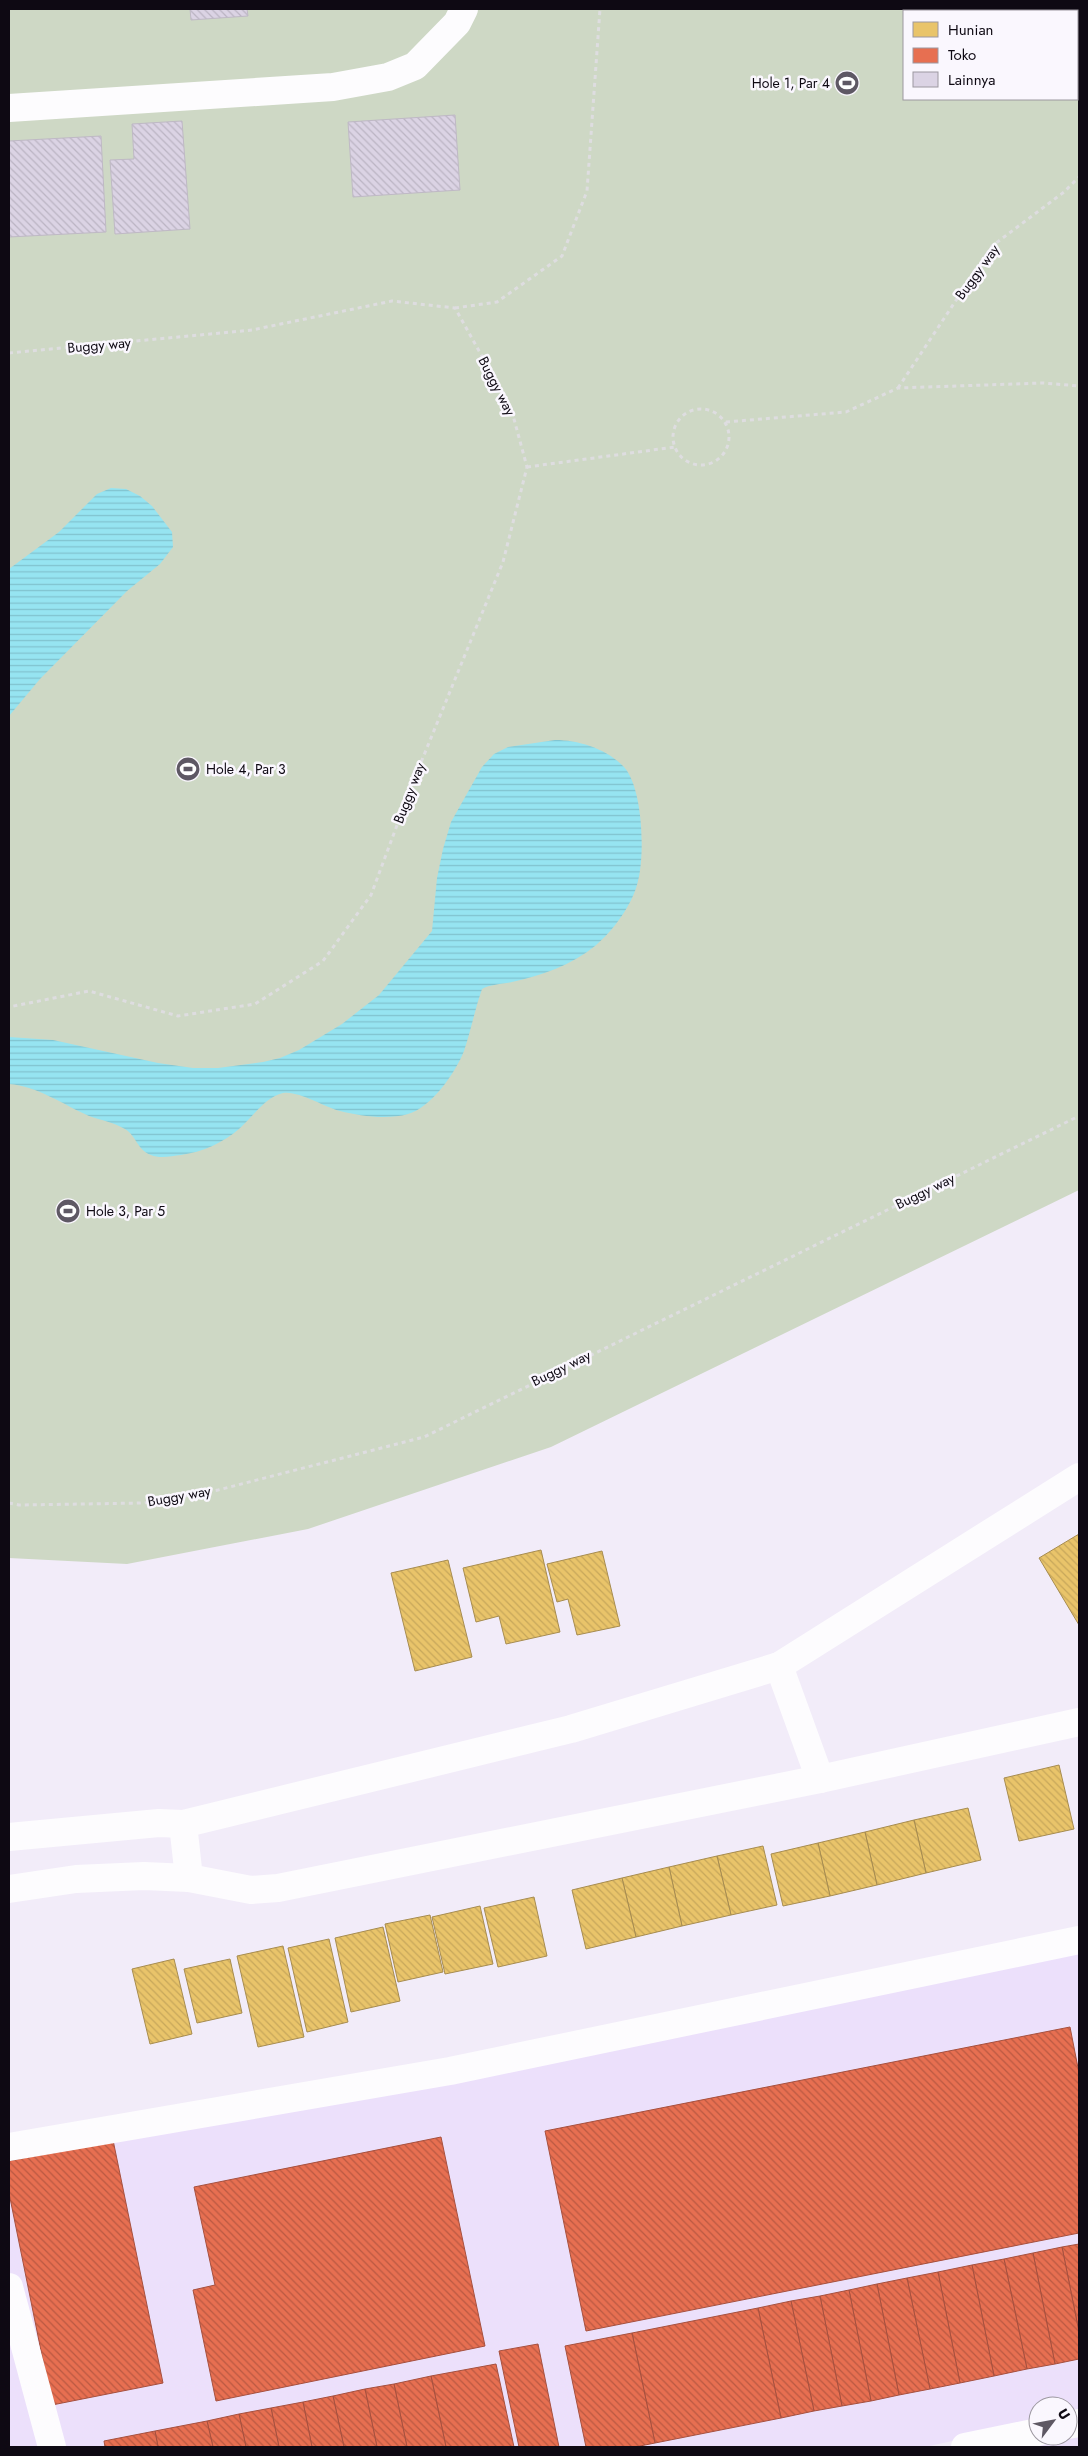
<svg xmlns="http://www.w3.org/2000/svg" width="1088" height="2456" viewBox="0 0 1088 2456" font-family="Jost,sans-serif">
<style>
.built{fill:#ece0fb}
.grass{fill:#ced8c5;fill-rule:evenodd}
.water{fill:url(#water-rules)}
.homes{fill:url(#homes-back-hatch);stroke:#a78c50}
.shops{fill:url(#shops-back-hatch);stroke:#a6503e}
.building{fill:url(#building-back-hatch);stroke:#bfb9c5}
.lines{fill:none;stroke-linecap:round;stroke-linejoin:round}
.path{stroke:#dedde0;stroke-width:3;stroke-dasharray:4 4;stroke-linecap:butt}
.street{stroke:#fdfcfe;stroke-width:28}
.labels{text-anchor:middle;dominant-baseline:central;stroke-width:5;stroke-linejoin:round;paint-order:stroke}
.poi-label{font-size:14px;fill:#0e0913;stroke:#faf7fe;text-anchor:start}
.street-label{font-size:14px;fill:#0e0913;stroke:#faf7fe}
</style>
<defs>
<pattern id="water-rules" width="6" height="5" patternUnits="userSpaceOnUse" patternTransform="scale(1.25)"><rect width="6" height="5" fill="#96e4f1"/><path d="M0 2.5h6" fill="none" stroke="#80c2ce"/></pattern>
<pattern id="homes-back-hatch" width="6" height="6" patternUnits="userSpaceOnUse" patternTransform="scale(1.25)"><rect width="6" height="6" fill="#e9c46a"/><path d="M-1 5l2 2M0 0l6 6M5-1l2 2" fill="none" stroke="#c7a75b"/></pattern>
<pattern id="shops-back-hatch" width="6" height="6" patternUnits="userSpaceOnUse" patternTransform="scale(1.25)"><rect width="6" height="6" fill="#e76f51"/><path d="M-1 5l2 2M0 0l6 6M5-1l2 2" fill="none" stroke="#ba5942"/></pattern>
<pattern id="building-back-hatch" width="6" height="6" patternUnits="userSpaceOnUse" patternTransform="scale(1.25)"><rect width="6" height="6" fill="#dbd3e4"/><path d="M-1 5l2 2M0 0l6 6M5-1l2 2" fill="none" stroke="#bbb4c3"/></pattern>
</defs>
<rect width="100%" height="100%" fill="#f2ecf9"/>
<g class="built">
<polygon points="1079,1934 1079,2412 1068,2415 1068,2406 1038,2406 1038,2422 925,2447 9,2447 9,2144"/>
<polygon points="1079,2429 1079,2447 991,2447 1044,2436 1068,2436"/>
</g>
<path class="grass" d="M9 9H1079V1190L551 1447 308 1529 127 1564 9 1558ZM904 11H1077V99H904Z"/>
<g class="water">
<polygon points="111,488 126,489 140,496 152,506 172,532 173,547 160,564 127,591 40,679 9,716 9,569 59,532 97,494"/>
<path d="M555 740C579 740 607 749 624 767 643 788 645 854 638 881 633 904 613 931 595 946 572 965 540 976 512 982 503 984 490 984 482 989 475 1009 471 1030 464 1051 456 1072 431 1108 408 1114 387 1120 360 1116 340 1111 325 1107 297 1090 283 1093 265 1097 252 1118 239 1129 223 1143 202 1152 181 1155 172 1156 160 1159 151 1155 137 1150 136 1135 125 1129 115 1123 101 1120 89 1116 64 1105 37 1086 9 1084V1037L53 1040 158 1063 193 1068H218L263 1062 280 1058 299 1050 342 1024 379 995 432 931 437 878 443 849 451 822 482 767 494 754 508 747Z"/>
</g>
<g class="homes">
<polygon points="1079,1534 1079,1625 1039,1558"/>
<polygon points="541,1550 560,1632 506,1644 499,1616 476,1622 463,1568"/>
<polygon points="602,1551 620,1626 577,1635 568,1599 557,1602 547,1564"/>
<polygon points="448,1560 472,1657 415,1671 391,1573"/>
<polygon points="1059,1765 1074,1829 1019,1841 1004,1778"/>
<polygon points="968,1808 981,1860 926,1873 914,1820"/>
<polygon points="914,1820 926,1873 877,1885 865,1832"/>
<polygon points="865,1832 877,1885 830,1896 818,1843"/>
<polygon points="818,1843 830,1896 783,1906 771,1854"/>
<polygon points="763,1846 777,1905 731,1915 717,1856"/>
<polygon points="717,1856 731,1915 682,1926 669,1867"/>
<polygon points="669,1867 682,1926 636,1937 622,1878"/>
<polygon points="622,1878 636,1937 586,1949 572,1890"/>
<polygon points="534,1897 547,1956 498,1967 484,1908"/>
<polygon points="480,1906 493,1964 445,1974 432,1917"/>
<polygon points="430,1915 443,1972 398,1982 385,1924"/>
<polygon points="383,1927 400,2001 351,2012 335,1938"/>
<polygon points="329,1939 348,2022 307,2032 288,1948"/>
<polygon points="283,1946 304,2037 258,2047 237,1956"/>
<polygon points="174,1959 192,2034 150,2044 132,1969"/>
<polygon points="230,1959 242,2013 197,2023 184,1969"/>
</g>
<g class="shops">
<polygon points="1070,2027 1079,2073 1079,2233 586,2331 545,2131"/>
<polygon points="441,2137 485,2346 216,2401 193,2290 215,2285 194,2187"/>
<polygon points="113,2140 163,2383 52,2405 9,2193 9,2161"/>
<polygon points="1079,2244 1079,2332 1062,2247"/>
<polygon points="1062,2247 1079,2332 1079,2359 1055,2364 1033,2253"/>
<polygon points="1033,2253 1055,2364 1027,2369 1004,2259"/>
<polygon points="1004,2259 1027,2369 994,2376 972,2265"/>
<polygon points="972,2265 994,2376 960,2383 938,2272"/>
<polygon points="938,2272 960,2383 930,2389 907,2278"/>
<polygon points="907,2278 930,2389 899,2395 877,2284"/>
<polygon points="877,2284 899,2395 871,2401 849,2290"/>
<polygon points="849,2290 871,2401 842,2406 820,2296"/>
<polygon points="820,2296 842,2406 814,2411 791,2301"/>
<polygon points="791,2301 814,2411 781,2418 758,2308"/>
<polygon points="758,2308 781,2418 655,2443 632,2333"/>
<polygon points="632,2333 655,2443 635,2447 586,2447 565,2346"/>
<polygon points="538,2344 559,2447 519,2447 499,2351"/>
<polygon points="496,2364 514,2447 446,2447 431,2376"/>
<polygon points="431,2376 446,2447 407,2447 394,2384"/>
<polygon points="394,2384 407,2447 377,2447 365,2389"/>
<polygon points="365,2389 377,2447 344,2447 333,2396"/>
<polygon points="333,2396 344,2447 312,2447 303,2402"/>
<polygon points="303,2402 312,2447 279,2447 271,2408"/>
<polygon points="271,2408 279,2447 246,2447 239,2414"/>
<polygon points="239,2414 246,2447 213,2447 207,2421"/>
<polygon points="207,2421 213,2447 158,2447 155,2431"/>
<polygon points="155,2431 158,2447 105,2447 104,2441"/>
</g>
<g class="building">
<polygon points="190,9 247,9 248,16 191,20"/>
<polygon points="455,115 460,190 353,197 348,122"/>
<polygon points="182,121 190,229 115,234 110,160 134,159 132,124"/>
<polygon points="101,136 106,232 9,237 9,141"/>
</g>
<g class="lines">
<g class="path">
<polyline points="455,308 497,302 562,256 587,191 600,9"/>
<polyline points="9,353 252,330 392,301 455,308 511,408 527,467 503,562 415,777 371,895 323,961 255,1004 178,1016 89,991 9,1007"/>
<polyline points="898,388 992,246 1064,192 1079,177"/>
<circle cx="701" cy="437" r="28"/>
<polyline points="726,422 846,412 898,388 1043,383 1079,386"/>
<polyline points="527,467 675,447"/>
<polyline points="9,1503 19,1505 144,1503 218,1490 424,1437 1079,1116"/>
</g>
<g class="street">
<polyline points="9,108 333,87 388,77 415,66 457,23 464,9"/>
<polyline points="779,1666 820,1779"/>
<polyline points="183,1824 189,1878 251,1890 278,1888 820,1779 1079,1722"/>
<polyline points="9,1837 159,1823 183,1824 571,1729 779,1666 1079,1477"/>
<polyline points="9,1889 76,1879 144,1876 189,1878"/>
<polyline points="9,2147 450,2071 1079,1940"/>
<polyline points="9,2287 52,2447"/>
<polyline points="1068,2425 1079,2423"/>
<polyline points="965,2447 1038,2432"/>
</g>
</g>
<defs>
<symbol id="stadium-disc" viewBox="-11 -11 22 22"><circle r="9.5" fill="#5e5864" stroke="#faf7fe"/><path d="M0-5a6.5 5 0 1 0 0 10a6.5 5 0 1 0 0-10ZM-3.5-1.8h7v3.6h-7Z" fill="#fff"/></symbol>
</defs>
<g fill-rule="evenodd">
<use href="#stadium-disc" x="833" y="69" width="28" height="28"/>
<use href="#stadium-disc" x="174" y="755" width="28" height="28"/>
<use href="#stadium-disc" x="54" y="1197" width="28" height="28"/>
</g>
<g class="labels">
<g class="poi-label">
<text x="830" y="83" text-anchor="end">Hole 1, Par 4</text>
<text x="206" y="769">Hole 4, Par 3</text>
<text x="86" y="1211">Hole 3, Par 5</text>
</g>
<g class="street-label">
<text transform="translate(977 272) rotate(-54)">Buggy way</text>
<text transform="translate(99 345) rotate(-5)">Buggy way</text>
<text transform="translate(497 386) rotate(63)">Buggy way</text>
<text transform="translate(409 793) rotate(-69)">Buggy way</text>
<text transform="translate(925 1191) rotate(-26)">Buggy way</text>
<text transform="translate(561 1368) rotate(-26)">Buggy way</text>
<text transform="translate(179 1496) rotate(-10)">Buggy way</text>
</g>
</g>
<rect width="1088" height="2456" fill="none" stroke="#0e0913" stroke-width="20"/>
<rect x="903" y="10" width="175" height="90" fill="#faf7fe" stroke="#9c98a0"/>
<rect x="913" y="22" width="25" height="15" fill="#e9c46a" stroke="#9c98a0"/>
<text x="948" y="35" font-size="15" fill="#0e0913">Hunian</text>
<rect x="913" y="48" width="25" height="15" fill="#e76f51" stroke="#9c98a0"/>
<text x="948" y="60" font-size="15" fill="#0e0913">Toko</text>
<rect x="913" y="72" width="25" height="15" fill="#dbd3e4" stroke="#9c98a0"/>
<text x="948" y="85" font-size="15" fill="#0e0913">Lainnya</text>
<g transform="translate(1053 2421) rotate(58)"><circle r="24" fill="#faf7fe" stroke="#9c98a0"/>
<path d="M0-4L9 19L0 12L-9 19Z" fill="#5e5864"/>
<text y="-8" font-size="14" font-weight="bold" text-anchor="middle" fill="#0e0913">U</text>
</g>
</svg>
